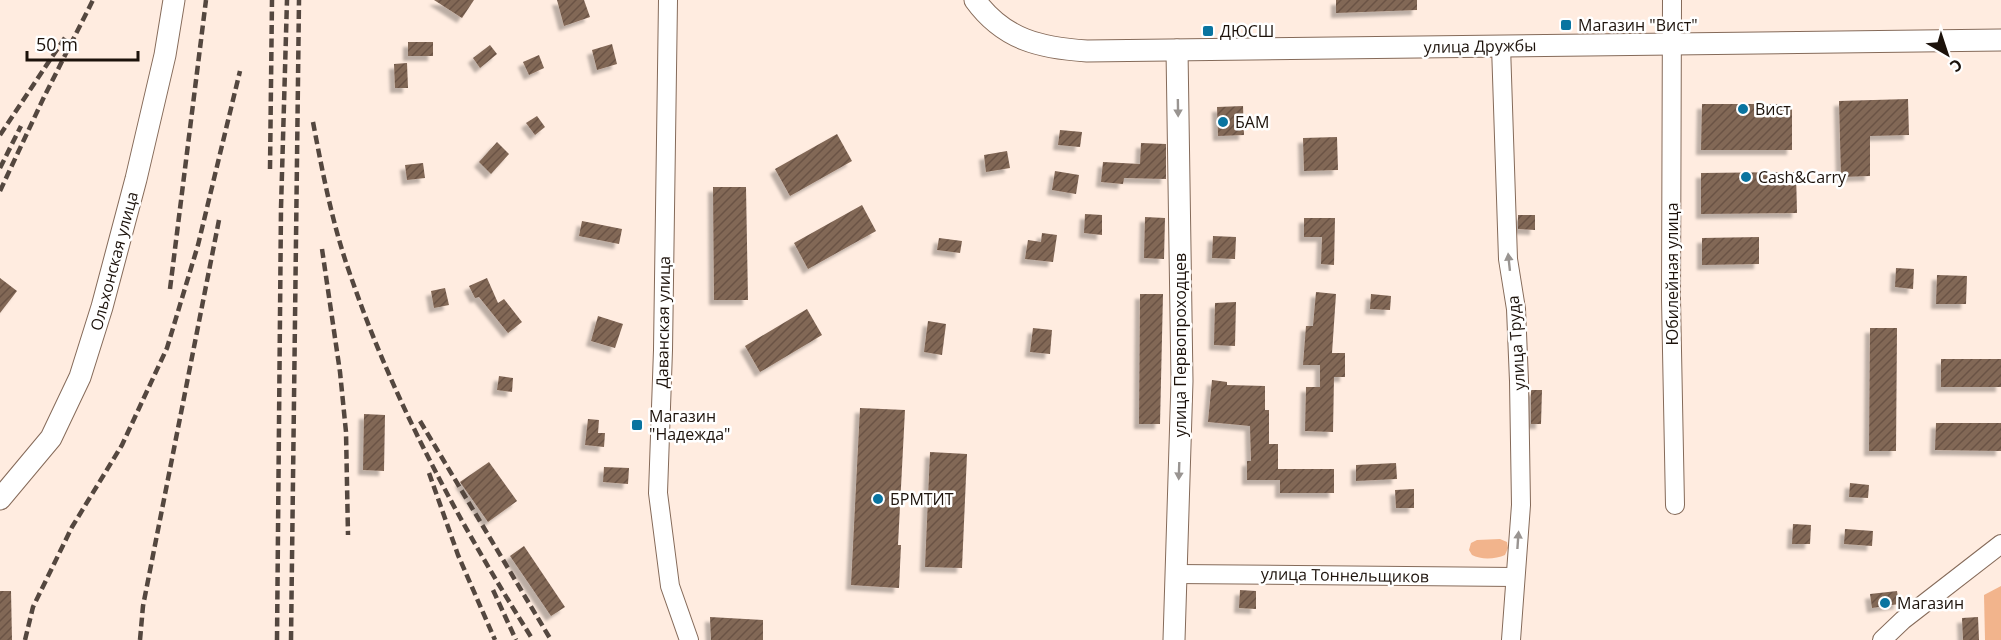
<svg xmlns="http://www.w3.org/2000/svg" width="2001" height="640" viewBox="0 0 2001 640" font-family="'Open Sans',sans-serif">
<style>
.green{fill:#f2b48c}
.building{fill:url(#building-hatch);filter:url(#shadow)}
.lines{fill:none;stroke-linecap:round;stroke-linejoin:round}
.minor-casing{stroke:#856a59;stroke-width:20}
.tertiary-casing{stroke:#856a59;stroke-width:23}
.minor{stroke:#fff;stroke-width:18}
.tertiary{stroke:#fff;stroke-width:21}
.rail{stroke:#54473f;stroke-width:4.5;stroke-dasharray:9 4.5;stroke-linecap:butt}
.oneway{fill:#999491}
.poi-dot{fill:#0974a0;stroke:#fff;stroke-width:2}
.labels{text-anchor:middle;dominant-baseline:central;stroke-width:5;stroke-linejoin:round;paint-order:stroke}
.poi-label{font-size:16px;fill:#1c120b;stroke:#fff;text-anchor:start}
.street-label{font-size:16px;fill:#1c120b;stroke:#fff}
</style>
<defs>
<pattern id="building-hatch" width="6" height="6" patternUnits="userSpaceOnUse" patternTransform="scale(1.5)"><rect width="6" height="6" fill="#826756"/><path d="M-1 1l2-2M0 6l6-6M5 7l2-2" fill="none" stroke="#6a5345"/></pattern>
<filter id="shadow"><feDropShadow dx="-5" dy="5" stdDeviation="1.5" flood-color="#0004"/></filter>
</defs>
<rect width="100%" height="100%" fill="#ffece0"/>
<g class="green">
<path d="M1500 539 1507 542 1508 548 1505 555C1496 559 1481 560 1472 555L1469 550 1471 543 1477 540Z"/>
<polygon points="2001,586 2001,640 1985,640 1984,595"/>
</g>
<g class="building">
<polygon points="434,0 474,0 462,18"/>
<polygon points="557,0 584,0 590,17 564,26"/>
<polygon points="1336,0 1417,0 1417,10 1336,13"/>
<rect x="408" y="42" width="25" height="14"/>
<polygon points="612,44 617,64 597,70 592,50"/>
<polygon points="490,45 497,54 480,68 473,58"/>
<polygon points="539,55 544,68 529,75 523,62"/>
<polygon points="407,63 408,88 395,88 394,64"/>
<polygon points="1908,99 1909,135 1870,136 1870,176 1841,177 1839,101"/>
<polygon points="1702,104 1792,104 1792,150 1701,150"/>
<polygon points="1243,106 1244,135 1218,136 1217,107"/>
<polygon points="537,116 545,127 535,135 526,123"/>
<polygon points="1060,130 1082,132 1080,147 1058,145"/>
<polygon points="837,134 852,161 790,196 775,169"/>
<polygon points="1337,137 1338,170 1304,171 1303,138"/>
<polygon points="497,142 509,154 491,174 479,162"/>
<polygon points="1141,143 1166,144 1166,179 1124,178 1123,184 1101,182 1103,162 1140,164"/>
<polygon points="1007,151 1010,168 986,172 984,155"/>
<polygon points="423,163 425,178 407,180 405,165"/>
<polygon points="1055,171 1079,175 1076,194 1052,190"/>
<polygon points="1796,172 1797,213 1701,214 1701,173"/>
<polygon points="713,187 746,187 748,300 714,300"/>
<polygon points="862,205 876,231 808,269 794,243"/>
<polygon points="1085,214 1102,215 1102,235 1084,233"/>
<polygon points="1518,215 1535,215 1535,230 1518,229"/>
<polygon points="1145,217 1165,218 1164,259 1144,258"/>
<polygon points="1304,218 1335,218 1334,265 1321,264 1322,237 1304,237"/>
<polygon points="582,221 622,229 619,244 579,236"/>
<polygon points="1042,233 1057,235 1053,262 1025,259 1028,240 1041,242"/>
<polygon points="1213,236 1236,237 1235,259 1212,258"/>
<polygon points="1759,237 1759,264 1702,265 1702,238"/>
<polygon points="939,238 962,241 960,253 937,250"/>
<polygon points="1896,268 1914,269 1913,289 1895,287"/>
<polygon points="1937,275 1967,276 1966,304 1936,304"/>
<polygon points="0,278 17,291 0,313"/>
<polygon points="487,278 498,303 504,299 522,322 508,333 479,297 475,298 469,286"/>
<polygon points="445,288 449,305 434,308 431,291"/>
<polygon points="1316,292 1336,294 1332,353 1345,353 1345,377 1334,377 1333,432 1305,431 1306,387 1320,387 1320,365 1303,365 1306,326 1313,326"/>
<polygon points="1140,294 1163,294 1160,424 1139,424"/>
<polygon points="1371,294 1391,296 1390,310 1370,309"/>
<polygon points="1236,302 1235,346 1214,345 1215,303"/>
<polygon points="807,309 822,335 760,372 745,346"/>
<polygon points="598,316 623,324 615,348 591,341"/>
<polygon points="928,321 946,324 942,355 924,352"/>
<polygon points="1033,328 1052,330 1050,354 1030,352"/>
<polygon points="1870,328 1897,328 1896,451 1869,451"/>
<rect x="1941" y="359" width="60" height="28"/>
<polygon points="499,376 513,378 512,392 497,390"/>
<polygon points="1212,380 1227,382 1227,385 1265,386 1265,410 1269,410 1269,444 1278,444 1278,469 1334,469 1334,493 1280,493 1280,480 1247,480 1247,461 1251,461 1250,426 1208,422"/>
<polygon points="1531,390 1542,390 1541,424 1531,424"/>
<polygon points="860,408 905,410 898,545 901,545 899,588 851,585"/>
<polygon points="364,414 385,415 384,471 363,470"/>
<polygon points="588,419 599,420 598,433 605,433 604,447 585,445"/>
<polygon points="1936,423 2001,423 2001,451 1935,450"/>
<polygon points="930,452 967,454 962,568 925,567"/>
<polygon points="489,462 517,501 488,522 460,482"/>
<polygon points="1396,463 1397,479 1356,481 1356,465"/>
<polygon points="604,467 629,468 628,484 603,482"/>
<polygon points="1850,483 1869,485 1868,498 1849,497"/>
<polygon points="1414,489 1414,508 1396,508 1395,490"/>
<polygon points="1793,524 1811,525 1810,544 1792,544"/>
<polygon points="1845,529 1873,531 1872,546 1844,544"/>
<polygon points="524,546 565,607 551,616 510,556"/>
<polygon points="1240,590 1256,591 1256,609 1239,608"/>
<polygon points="0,591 11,591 12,640 0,640"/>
<polygon points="1897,591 1899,604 1872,608 1870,594"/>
<polygon points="710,617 763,620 763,640 711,640"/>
<polygon points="1978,617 1979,640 1963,640 1962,618"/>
</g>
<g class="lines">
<defs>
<g id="minor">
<polyline points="668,0 663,350 658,493 670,586 689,640"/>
<polyline points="1672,0 1671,299 1675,505"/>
<polyline points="1501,46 1508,259 1516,309 1519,381 1521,505 1511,640"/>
<polyline points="1176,574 1515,577"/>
<polyline points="1882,640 1903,620 2001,544"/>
</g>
<g id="tertiary">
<path d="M975 0C1004 40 1041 48 1087 51L2001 40"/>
<polyline points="0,499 51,438 80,377 102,307 136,179 165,55 174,0"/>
<polyline points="1174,640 1182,381 1177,50"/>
</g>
</defs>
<use href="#minor" class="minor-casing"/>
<use href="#tertiary" class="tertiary-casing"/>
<use href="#minor" class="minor"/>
<use href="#tertiary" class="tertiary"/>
<g class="rail">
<path d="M313 122C323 175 333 227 351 277 395 405 461 526 533 640"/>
<polyline points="0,135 66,36"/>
<polyline points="0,168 21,126"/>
<polyline points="270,169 272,0"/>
<polyline points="0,191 44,97 93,0"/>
<polyline points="322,249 340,372 346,432 348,535"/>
<polyline points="170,289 206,0"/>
<polyline points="420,421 551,640"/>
<polyline points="429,473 458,555 495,640"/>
<polyline points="493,590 516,640"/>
<polyline points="25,640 33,607 72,527 122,445 167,348 198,245 240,71"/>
<polyline points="140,640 143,606 219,220"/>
<polyline points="277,640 281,208 287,0"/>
<polyline points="291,640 299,0"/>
</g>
</g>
<defs><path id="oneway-solid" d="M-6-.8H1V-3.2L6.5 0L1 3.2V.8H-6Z" transform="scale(1.5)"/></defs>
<g class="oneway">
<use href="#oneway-solid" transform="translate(1178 108) rotate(89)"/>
<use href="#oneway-solid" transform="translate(1509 262) rotate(-96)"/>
<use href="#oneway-solid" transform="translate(1179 471) rotate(92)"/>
<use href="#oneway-solid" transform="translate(1518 540) rotate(-86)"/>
</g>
<g class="poi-dot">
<rect x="1560" y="19" width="12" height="12" rx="3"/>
<rect x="1202" y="25" width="12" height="12" rx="3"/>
<circle cx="1743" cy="109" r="6"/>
<circle cx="1223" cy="122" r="6"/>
<circle cx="1746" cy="177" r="6"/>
<rect x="631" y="419" width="12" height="12" rx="3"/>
<circle cx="878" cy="499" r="6"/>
<circle cx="1885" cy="603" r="6"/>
</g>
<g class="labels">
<g class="poi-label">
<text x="1578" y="25">Магазин "Вист"</text>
<text x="1220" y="31">ДЮСШ</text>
<text x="1755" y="109">Вист</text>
<text x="1235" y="122">БАМ</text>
<text x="1758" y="177">Cash&amp;Carry</text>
<text x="649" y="416">Магазин<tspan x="649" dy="18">"Надежда"</tspan></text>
<text x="890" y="499">БРМТИТ</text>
<text x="1897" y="603">Магазин</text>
</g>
<g class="street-label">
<text transform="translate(1480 46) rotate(-1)">улица Дружбы</text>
<text transform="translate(114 261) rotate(-75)">Ольхонская улица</text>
<text transform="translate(1672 274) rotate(-90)">Юбилейная улица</text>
<text transform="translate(663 322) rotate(-89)">Даванская улица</text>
<text transform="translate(1516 343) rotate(-94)">улица Труда</text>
<text transform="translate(1180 345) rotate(-90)">улица Первопроходцев</text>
<text transform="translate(1345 575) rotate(1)">улица Тоннельщиков</text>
</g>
</g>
<g transform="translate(1947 54) rotate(141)" stroke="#ffffff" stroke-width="4.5" paint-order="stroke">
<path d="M0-4.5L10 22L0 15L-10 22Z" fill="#1c120b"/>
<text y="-9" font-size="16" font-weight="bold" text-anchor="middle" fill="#1c120b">С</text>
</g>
<path d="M27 51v9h111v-9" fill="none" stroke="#1c120b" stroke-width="3"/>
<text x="36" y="51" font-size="18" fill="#1c120b" stroke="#ffffff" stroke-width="4.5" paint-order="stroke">50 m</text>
</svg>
